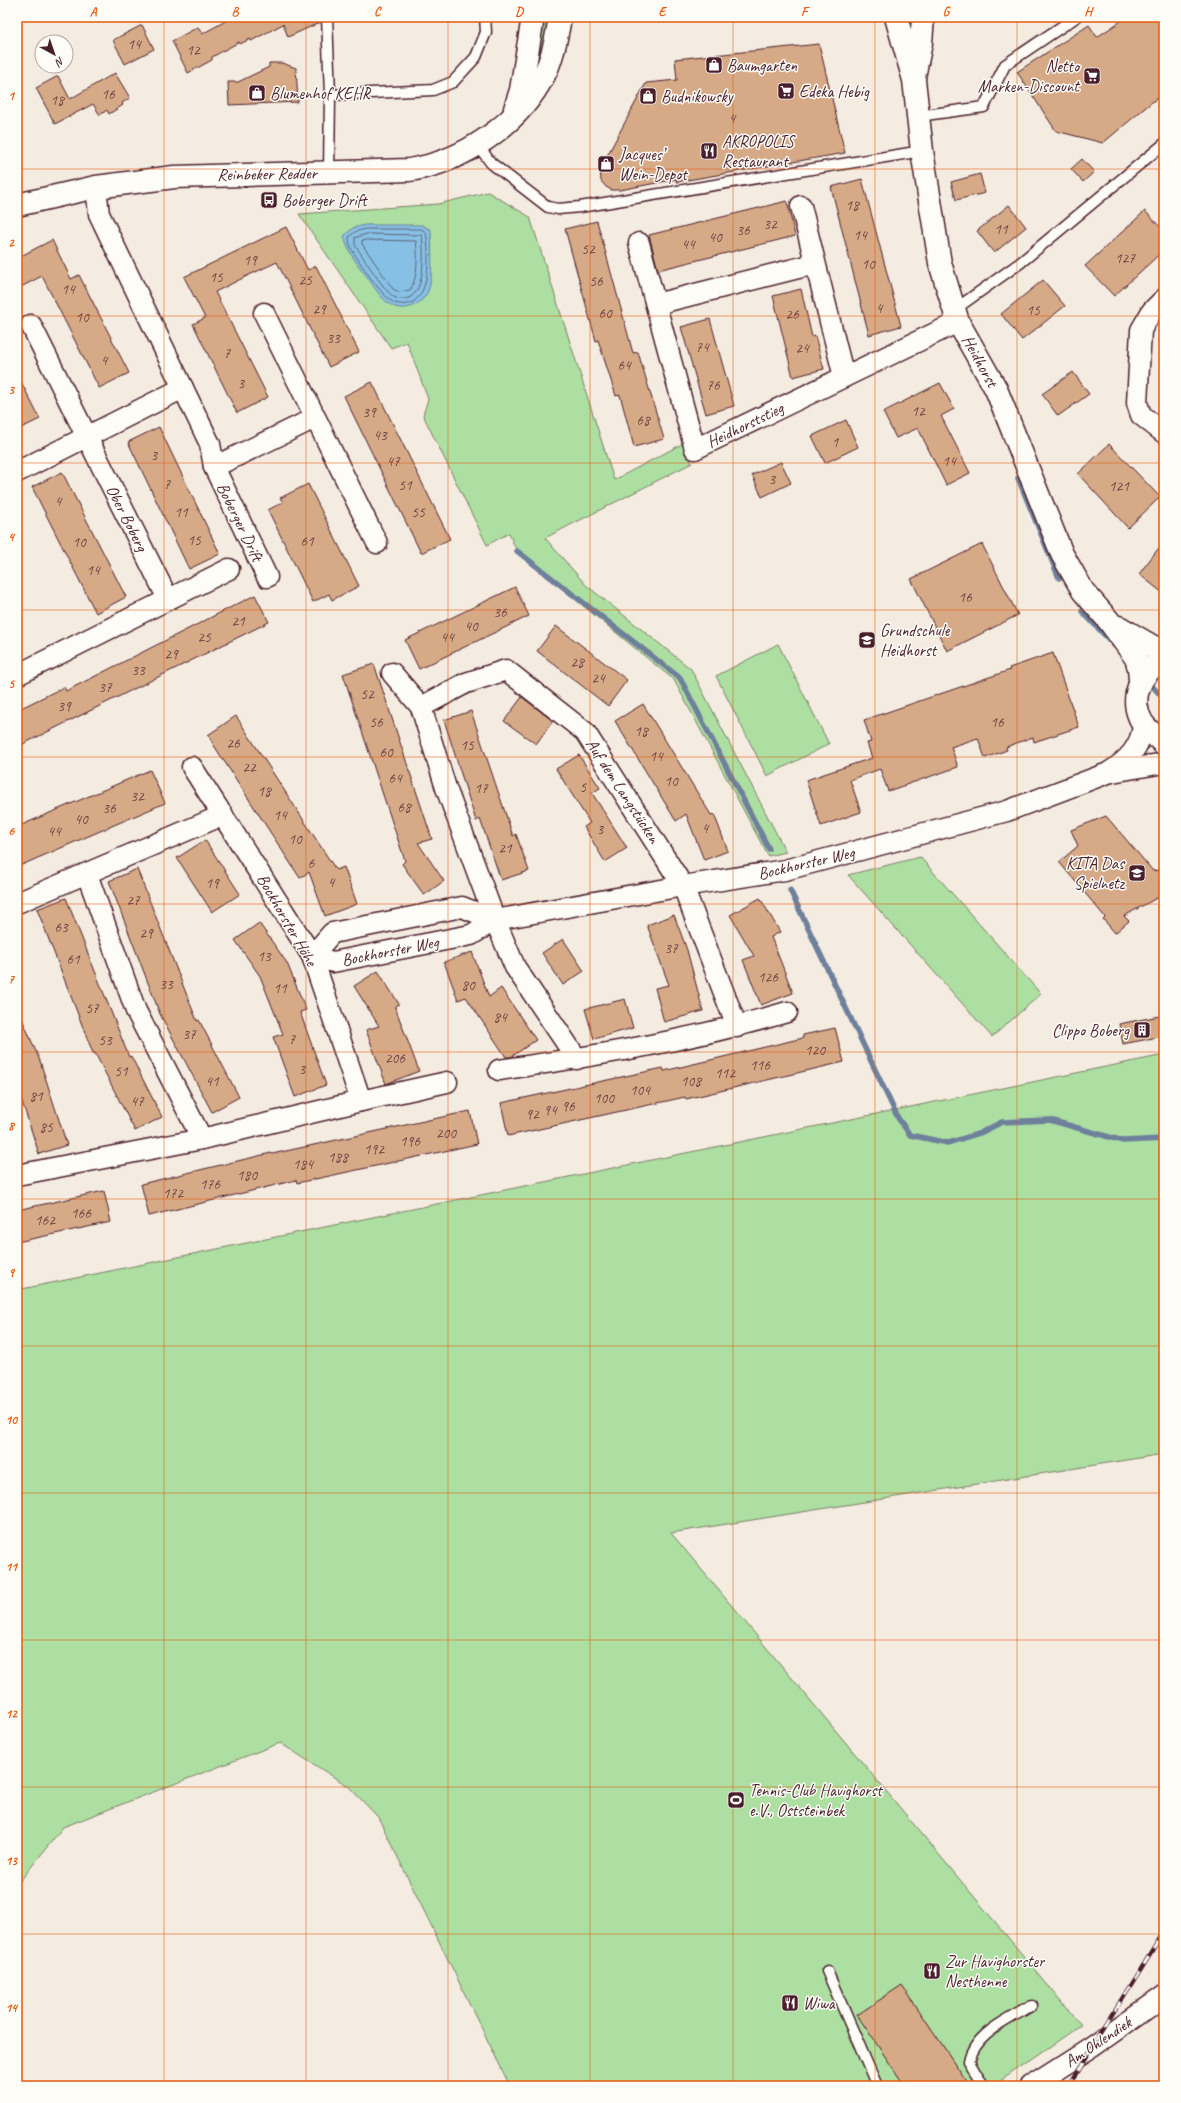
<svg xmlns="http://www.w3.org/2000/svg" width="1181" height="2103" viewBox="0 0 1181 2103" font-family="Caveat,sans-serif">
<style>
.green{fill:#acdfa1;stroke:#7b7f66}
.water{fill:#86c1e5;stroke:#6e809b}
.lines{fill:none;stroke-linecap:round;stroke-linejoin:round}
.shore{stroke:#626075;stroke-width:1}
.stream{stroke:#6e809b;stroke-width:5.5}
.building{fill:#d6aa87;stroke:#4a1f2b}
.lane-casing{stroke:#4a1f2b;stroke-width:13}
.street-casing{stroke:#4a1f2b;stroke-width:23}
.secondary-casing{stroke:#4a1f2b;stroke-width:25}
.lane{stroke:#fdfcf7;stroke-width:10}
.street{stroke:#fdfcf7;stroke-width:20}
.secondary{stroke:#fdfcf7;stroke-width:22}
.rail-casing{stroke:#4a1f2b;stroke-width:4.5}
.rail{stroke:#fdfcf7;stroke-width:3;stroke-dasharray:9;stroke-linecap:butt}
.grid{fill:none;stroke:#e8590c;stroke-width:1;stroke-opacity:0.55}
.labels{text-anchor:middle;dominant-baseline:central;stroke-width:3;stroke-linejoin:round;paint-order:stroke}
.number-label{font-size:15px;fill:#6d4242}
.poi-label{font-size:17px;fill:#4a1f2b;stroke:#fdfcf7;text-anchor:start}
.street-label{font-size:17px;fill:#4a1f2b;stroke:#fdfcf7}
.neatline{fill:none;stroke:#e8590c;stroke-width:1.5}
.grid-label{font-size:13px;text-anchor:middle;font-weight:bold;fill:#e8590c}
</style>
<rect width="100%" height="100%" fill="#f5ece1"/>
<filter id="ink" filterUnits="userSpaceOnUse"><feTurbulence type="fractalNoise" baseFrequency=".025" numOctaves="2"/><feDisplacementMap in="SourceGraphic" scale="8" xChannelSelector="R" yChannelSelector="G"/><feConvolveMatrix kernelMatrix="1 2 1 2 8 2 1 2 1" color-interpolation-filters="sRGB"/></filter>
<g filter="url(#ink)">
<g class="green">
<polygon points="542,17 550,17 541,55 538,57"/>
<polygon points="488,192 530,217 614,480 682,444 692,463 545,538 586,585 691,669 786,852 768,856 674,680 517,552 509,533 487,545 423,415 428,399 407,342 391,348 299,214 438,204"/>
<polygon points="778,644 829,744 767,776 716,676"/>
<polygon points="920,857 1041,994 992,1037 848,875"/>
<polygon points="1164,1055 1164,1454 671,1533 1081,2025 993,2086 510,2086 378,1817 348,1786 280,1743 63,1827 17,1885 17,1290"/>
</g>
<path class="water" d="M365 225H422L431 230C431 246 434 276 428 291 425 298 419 303 413 306 390 315 379 294 368 278 358 265 348 253 344 236L353 228Z"/>
<g class="lines">
<g class="shore">
<path d="M366 229H421L426 232C430 254 432 314 395 303 384 300 357 259 351 248 350 245 349 240 349 237L355 232Z"/>
<path d="M367 234 422 235C424 252 427 308 396 298 387 296 362 255 355 245V238Z"/>
<path d="M367 240 416 241C418 254 418 279 410 290L399 292 393 289 362 244V241Z"/>
</g>
<g class="stream">
<polyline points="1018,478 1059,578"/>
<polyline points="517,551 680,678 769,849"/>
<polyline points="1082,611 1115,646"/>
<polyline points="1154,688 1164,699"/>
<polyline points="790,890 898,1118 910,1135 948,1143 980,1133 1002,1122 1050,1120 1123,1141 1164,1139"/>
</g>
</g>
<g class="building">
<polygon points="233,17 321,17 321,22 288,37 283,24 251,41 250,39 240,44 239,42 212,57 212,60 188,73 172,41 198,27 202,34"/>
<polygon points="1127,17 1164,17 1164,94 1152,102 1103,143 1056,131 1017,72 1089,25 1097,37"/>
<polygon points="142,25 154,49 125,64 113,40"/>
<polygon points="819,44 845,153 676,182 677,179 620,190 612,190 606,187 601,181 600,169 646,83 677,80 675,59"/>
<polygon points="269,63 282,63 296,68 298,102 229,105 228,82 238,82 269,67"/>
<polygon points="115,73 130,98 122,103 123,105 109,114 107,110 100,115 93,104 55,124 36,88 58,76 70,99"/>
<polygon points="1082,159 1094,172 1083,182 1071,169"/>
<polygon points="980,174 985,193 956,200 951,182"/>
<polygon points="862,179 901,326 869,335 831,187"/>
<polygon points="787,201 795,236 658,270 649,235"/>
<polygon points="1009,205 1026,227 994,253 977,231"/>
<polygon points="1145,211 1164,231 1164,250 1114,296 1085,266"/>
<polygon points="597,221 633,353 638,352 664,439 634,447 620,395 616,396 598,340 596,341 565,229"/>
<polygon points="286,227 308,270 316,266 359,352 329,367 277,262 247,276 215,292 268,397 237,413 193,324 205,318 184,277"/>
<polygon points="52,240 71,279 79,275 129,373 99,388 42,276 17,289 17,258"/>
<polygon points="1043,280 1065,306 1022,340 1001,314"/>
<polygon points="801,289 812,337 815,336 824,369 793,377 773,296"/>
<polygon points="710,319 734,406 706,414 681,327"/>
<polygon points="1073,372 1089,394 1058,416 1042,394"/>
<polygon points="17,374 40,419 17,430"/>
<polygon points="372,382 450,539 421,553 344,396"/>
<polygon points="940,383 954,409 941,416 970,473 946,485 918,428 896,438 883,412"/>
<polygon points="846,420 858,447 825,463 812,436"/>
<polygon points="159,427 220,554 189,569 128,442"/>
<polygon points="1109,444 1160,497 1128,528 1078,474"/>
<polygon points="781,462 791,483 762,497 752,475"/>
<polygon points="62,472 126,597 96,613 32,487"/>
<polygon points="308,484 359,586 332,600 329,594 313,602 268,510 283,502 280,498"/>
<polygon points="1164,541 1164,594 1139,574"/>
<polygon points="982,544 1018,615 947,651 911,579"/>
<polygon points="515,587 529,616 419,669 405,640"/>
<polygon points="255,595 269,622 17,747 17,710 64,687 66,691"/>
<polygon points="556,626 627,680 608,706 537,651"/>
<polygon points="1053,653 1079,727 1034,742 1033,737 1006,747 1007,750 985,758 978,738 951,747 958,767 888,791 880,769 850,780 861,812 821,826 806,780 872,758 867,743 871,742 864,720 1010,670 1009,668"/>
<polygon points="374,664 432,839 418,843 444,881 424,895 402,864 405,861 343,674"/>
<polygon points="522,697 553,721 536,744 504,721"/>
<polygon points="643,704 711,815 714,814 728,851 704,860 686,814 676,821 615,721"/>
<polygon points="471,711 513,836 516,834 529,871 501,880 480,819 476,821 444,720"/>
<polygon points="236,716 336,870 344,867 357,904 325,916 309,872 300,878 215,747 208,735"/>
<polygon points="579,755 600,788 592,793 627,848 605,862 584,827 590,823 556,769"/>
<polygon points="150,770 165,803 17,867 17,827"/>
<polygon points="1106,816 1153,871 1164,869 1164,894 1124,916 1129,921 1115,933 1103,919 1105,917 1059,862 1078,846 1071,830"/>
<polygon points="205,840 240,894 212,912 177,858"/>
<polygon points="137,869 197,1021 199,1020 239,1097 212,1112 160,1014 109,881"/>
<polygon points="66,898 129,1057 131,1056 162,1117 135,1131 95,1053 93,1053 37,909"/>
<polygon points="760,898 780,932 771,937 793,993 761,1005 743,960 754,956 730,915"/>
<polygon points="674,915 687,950 703,1011 664,1022 655,988 669,985 647,925"/>
<polygon points="259,923 287,963 306,1010 300,1012 326,1085 295,1097 273,1037 283,1034 260,976 235,940"/>
<polygon points="563,939 584,971 563,985 542,953"/>
<polygon points="472,952 489,997 501,988 536,1040 511,1057 506,1057 466,997 458,1000 444,962"/>
<polygon points="378,971 399,1004 395,1007 419,1071 386,1084 366,1030 379,1026 354,986"/>
<polygon points="625,999 633,1028 594,1039 585,1009"/>
<polygon points="17,1007 40,1061 67,1145 39,1154 17,1086"/>
<polygon points="1164,1015 1164,1036 1123,1044 1119,1024"/>
<polygon points="835,1028 844,1062 686,1099 685,1097 508,1136 501,1103 663,1068 664,1071 803,1038 803,1035"/>
<polygon points="470,1111 477,1144 297,1183 296,1180 149,1216 141,1184 271,1153 272,1154"/>
<polygon points="104,1191 111,1222 17,1242 17,1210"/>
<polygon points="902,1985 970,2086 905,2086 857,2015"/>
</g>
<g class="lines">
<defs>
<g id="lane">
<polyline points="327,17 330,95 329,173"/>
<polyline points="330,95 433,90 453,82 476,57 486,32 485,17"/>
<polyline points="918,116 984,107 1005,65 1076,17"/>
<polyline points="477,144 491,163 548,207 558,209 580,207 922,151"/>
<polyline points="954,310 1020,263 1164,144"/>
<polyline points="827,1971 877,2086"/>
<path d="M984 2086 969 2061C976 2032 1009 2020 1032 2005"/>
</g>
<g id="street">
<polyline points="96,187 99,214 210,444 214,467 267,577"/>
<polyline points="801,206 844,377"/>
<polyline points="639,243 695,449 958,322"/>
<polyline points="1164,299 1152,311 1141,330 1137,403 1141,415 1164,433"/>
<polyline points="656,304 814,264"/>
<polyline points="264,313 377,543"/>
<polyline points="31,325 168,599"/>
<polyline points="214,467 315,418"/>
<polyline points="17,472 183,388"/>
<polyline points="392,673 421,707 446,788 495,920 515,967 577,1059"/>
<polyline points="17,675 229,569"/>
<polyline points="421,707 466,683 506,670 585,732 683,886 737,1027"/>
<polyline points="192,767 312,956 361,1101"/>
<polyline points="1112,772 1164,763"/>
<polyline points="87,874 136,1011 202,1139"/>
<polyline points="17,903 223,815"/>
<path d="M495 920 471 935 333 962 312 956 332 933 462 907 495 920 683 886 785 870 1007 811 1108 773C1127 761 1142 747 1143 723"/>
<path d="M499 1070C596 1056 693 1040 787 1012"/>
<polyline points="17,1175 202,1139 361,1101 447,1082"/>
<polyline points="1031,2086 1092,2047 1164,1996"/>
</g>
<g id="secondary">
<polyline points="896,17 914,80 922,151 940,263 958,322 996,389 1062,554 1083,591 1109,621 1136,658 1139,668 1140,681"/>
<polyline points="914,77 921,43 923,17"/>
<polyline points="515,109 521,90 533,17"/>
<path d="M17 205 96 187 174 177 409 170C463 162 519 124 544 75 553 58 557 36 560 17"/>
<polyline points="1119,627 1164,653"/>
<path d="M1164 660C1141 671 1128 698 1142 722 1147 730 1157 737 1164 744"/>
</g>
</defs>
<use href="#lane" class="lane-casing"/>
<use href="#street" class="street-casing"/>
<use href="#secondary" class="secondary-casing"/>
<use href="#lane" class="lane"/>
<use href="#street" class="street"/>
<use href="#secondary" class="secondary"/>
<defs>
<polyline id="rail" points="1068,2086 1164,1931"/>
</defs>
<use href="#rail" class="rail-casing"/>
<use href="#rail" class="rail"/>
</g>
</g>
<path class="grid" d="M164 17V2086M306 17V2086M448 17V2086M590 17V2086M733 17V2086M875 17V2086M1017 17V2086M17 169H1164M17 316H1164M17 463H1164M17 610H1164M17 757H1164M17 904H1164M17 1052H1164M17 1199H1164M17 1346H1164M17 1493H1164M17 1640H1164M17 1787H1164M17 1934H1164"/>
<defs>
<symbol id="shop-square" viewBox="-11 -11 22 22"><rect x="-9" y="-9" width="18" height="18" rx="4" fill="#4a1f2b" stroke="#fdfcf7"/><path d="M-5-2.5h2.3a2.7 3.5 0 0 1 5.4 0H5L5.5 6h-11ZM-1.5-2.5h3a1.5 2.3 0 0 0-3 0Z" fill="#fff"/></symbol>
<symbol id="supermarket-square" viewBox="-11 -11 22 22"><rect x="-9" y="-9" width="18" height="18" rx="4" fill="#4a1f2b" stroke="#fdfcf7"/><path d="M-6-5.5h2.5l.6 2H6L4.5 2H-2.5L-4.4-4H-6ZM-1.5 3.2a1.3 1.3 0 1 0 .1 0ZM3 3.2a1.3 1.3 0 1 0 .1 0Z" fill="#fff"/></symbol>
<symbol id="restaurant-square" viewBox="-11 -11 22 22"><rect x="-9" y="-9" width="18" height="18" rx="4" fill="#4a1f2b" stroke="#fdfcf7"/><path d="M-5-6h1v4h1v-4h1v4h1v-4h1v5L-1.5 .5V6h-2V.5L-5-1ZM5-6V6H3V1.5H1.5Q1.5-4 5-6Z" fill="#fff"/></symbol>
<symbol id="bus-square" viewBox="-11 -11 22 22"><rect x="-9" y="-9" width="18" height="18" rx="4" fill="#4a1f2b" stroke="#fdfcf7"/><path d="M-5-6H5V4H4V6H2V4H-2V6H-4V4H-5ZM-3.5-4V0h7V-4ZM-3.5 1.2v1.5H-2V1.2ZM2 1.2v1.5H3.5V1.2Z" fill="#fff"/></symbol>
<symbol id="school-square" viewBox="-11 -11 22 22"><rect x="-9" y="-9" width="18" height="18" rx="4" fill="#4a1f2b" stroke="#fdfcf7"/><path d="M0-5L7-2L0 1L-7-2ZM-4 1L0 2.5L4 1V4Q0 6-4 4Z" fill="#fff"/></symbol>
<symbol id="building-square" viewBox="-11 -11 22 22"><rect x="-9" y="-9" width="18" height="18" rx="4" fill="#4a1f2b" stroke="#fdfcf7"/><path d="M-4-6H4V6H1V3H-1V6H-4ZM-2.5-4.3h1.7v1.8h-1.7ZM.8-4.3h1.7v1.8H.8ZM-2.5-1h1.7V.8h-1.7ZM.8-1h1.7V.8H.8Z" fill="#fff"/></symbol>
<symbol id="stadium-square" viewBox="-11 -11 22 22"><rect x="-9" y="-9" width="18" height="18" rx="4" fill="#4a1f2b" stroke="#fdfcf7"/><path d="M0-5a6.5 5 0 1 0 0 10a6.5 5 0 1 0 0-10ZM-3.5-1.8h7v3.6h-7Z" fill="#fff"/></symbol>
</defs>
<g fill-rule="evenodd">
<use href="#shop-square" x="704" y="55" width="20" height="20"/>
<use href="#supermarket-square" x="1082" y="66" width="20" height="20"/>
<use href="#supermarket-square" x="776" y="81" width="20" height="20"/>
<use href="#shop-square" x="247" y="83" width="20" height="20"/>
<use href="#shop-square" x="638" y="86" width="20" height="20"/>
<use href="#restaurant-square" x="699" y="141" width="20" height="20"/>
<use href="#shop-square" x="596" y="154" width="20" height="20"/>
<use href="#bus-square" x="259" y="190" width="20" height="20"/>
<use href="#school-square" x="857" y="630" width="20" height="20"/>
<use href="#school-square" x="1127" y="863" width="20" height="20"/>
<use href="#building-square" x="1132" y="1020" width="20" height="20"/>
<use href="#stadium-square" x="726" y="1790" width="20" height="20"/>
<use href="#restaurant-square" x="922" y="1961" width="20" height="20"/>
<use href="#restaurant-square" x="780" y="1993" width="20" height="20"/>
</g>
<g class="labels">
<g class="number-label">
<text x="134" y="44">14</text>
<text x="193" y="50">12</text>
<text x="108" y="94">16</text>
<text x="57" y="100">18</text>
<text x="732" y="118">4</text>
<text x="852" y="205">18</text>
<text x="770" y="224">32</text>
<text x="1001" y="229">11</text>
<text x="743" y="230">36</text>
<text x="860" y="235">14</text>
<text x="715" y="237">40</text>
<text x="688" y="244">44</text>
<text x="588" y="249">52</text>
<text x="1125" y="258">127</text>
<text x="250" y="260">19</text>
<text x="868" y="264">10</text>
<text x="216" y="277">15</text>
<text x="305" y="280">25</text>
<text x="596" y="281">56</text>
<text x="68" y="289">14</text>
<text x="879" y="308">4</text>
<text x="319" y="309">29</text>
<text x="1033" y="310">15</text>
<text x="605" y="313">60</text>
<text x="792" y="314">26</text>
<text x="82" y="317">10</text>
<text x="333" y="338">33</text>
<text x="702" y="347">74</text>
<text x="802" y="348">24</text>
<text x="227" y="353">7</text>
<text x="104" y="360">4</text>
<text x="624" y="365">64</text>
<text x="241" y="383">3</text>
<text x="713" y="385">76</text>
<text x="918" y="411">12</text>
<text x="369" y="412">39</text>
<text x="643" y="420">68</text>
<text x="380" y="435">43</text>
<text x="835" y="442">1</text>
<text x="154" y="455">3</text>
<text x="393" y="461">47</text>
<text x="949" y="461">14</text>
<text x="772" y="479">3</text>
<text x="167" y="484">7</text>
<text x="405" y="485">51</text>
<text x="1119" y="486">121</text>
<text x="58" y="501">4</text>
<text x="181" y="512">11</text>
<text x="418" y="512">55</text>
<text x="194" y="540">15</text>
<text x="307" y="541">61</text>
<text x="79" y="542">10</text>
<text x="93" y="570">14</text>
<text x="965" y="597">16</text>
<text x="500" y="612">36</text>
<text x="238" y="621">21</text>
<text x="471" y="626">40</text>
<text x="204" y="637">25</text>
<text x="447" y="637">44</text>
<text x="171" y="654">29</text>
<text x="577" y="662">28</text>
<text x="138" y="670">33</text>
<text x="598" y="678">24</text>
<text x="105" y="687">37</text>
<text x="367" y="694">52</text>
<text x="64" y="706">39</text>
<text x="376" y="722">56</text>
<text x="997" y="722">16</text>
<text x="641" y="731">18</text>
<text x="233" y="743">26</text>
<text x="467" y="745">15</text>
<text x="386" y="752">60</text>
<text x="656" y="756">14</text>
<text x="249" y="767">22</text>
<text x="395" y="778">64</text>
<text x="671" y="781">10</text>
<text x="583" y="787">5</text>
<text x="481" y="788">17</text>
<text x="264" y="791">18</text>
<text x="137" y="796">32</text>
<text x="404" y="807">68</text>
<text x="109" y="808">36</text>
<text x="280" y="815">14</text>
<text x="81" y="819">40</text>
<text x="705" y="828">4</text>
<text x="600" y="829">3</text>
<text x="54" y="831">44</text>
<text x="295" y="839">10</text>
<text x="505" y="848">21</text>
<text x="311" y="863">6</text>
<text x="331" y="882">4</text>
<text x="212" y="883">19</text>
<text x="133" y="900">27</text>
<text x="61" y="927">63</text>
<text x="146" y="933">29</text>
<text x="671" y="948">37</text>
<text x="264" y="956">13</text>
<text x="73" y="959">61</text>
<text x="768" y="977">126</text>
<text x="166" y="984">33</text>
<text x="468" y="985">80</text>
<text x="280" y="988">11</text>
<text x="92" y="1008">57</text>
<text x="500" y="1017">84</text>
<text x="189" y="1034">37</text>
<text x="292" y="1039">7</text>
<text x="105" y="1040">53</text>
<text x="815" y="1050">120</text>
<text x="395" y="1058">206</text>
<text x="760" y="1065">116</text>
<text x="302" y="1069">3</text>
<text x="121" y="1071">51</text>
<text x="725" y="1073">112</text>
<text x="212" y="1081">41</text>
<text x="691" y="1081">108</text>
<text x="640" y="1090">104</text>
<text x="36" y="1096">81</text>
<text x="604" y="1098">100</text>
<text x="137" y="1101">47</text>
<text x="568" y="1106">96</text>
<text x="550" y="1110">94</text>
<text x="532" y="1114">92</text>
<text x="46" y="1127">85</text>
<text x="446" y="1133">200</text>
<text x="410" y="1141">196</text>
<text x="374" y="1149">192</text>
<text x="338" y="1157">188</text>
<text x="303" y="1164">184</text>
<text x="247" y="1175">180</text>
<text x="210" y="1184">176</text>
<text x="173" y="1193">172</text>
<text x="81" y="1213">166</text>
<text x="45" y="1220">162</text>
</g>
<g class="poi-label">
<text x="727" y="65">Baumgarten</text>
<text x="1079" y="66" text-anchor="end">Netto<tspan x="1079" dy="20">Marken-Discount</tspan></text>
<text x="799" y="91">Edeka Hebig</text>
<text x="270" y="93">Blumenhof KEHR</text>
<text x="661" y="96">Budnikowsky</text>
<text x="722" y="141">AKROPOLIS<tspan x="722" dy="20">Restaurant</tspan></text>
<text x="619" y="154">Jacques’<tspan x="619" dy="20">Wein-Depot</tspan></text>
<text x="282" y="200">Boberger Drift</text>
<text x="880" y="630">Grundschule<tspan x="880" dy="20">Heidhorst</tspan></text>
<text x="1124" y="863" text-anchor="end">KITA Das<tspan x="1124" dy="20">Spielnetz</tspan></text>
<text x="1129" y="1030" text-anchor="end">Clippo Boberg</text>
<text x="749" y="1790">Tennis-Club Havighorst<tspan x="749" dy="20">e.V., Oststeinbek</tspan></text>
<text x="945" y="1961">Zur Havighorster<tspan x="945" dy="20">Nesthenne</tspan></text>
<text x="803" y="2003">Wiwa</text>
</g>
<g class="street-label">
<text transform="translate(267 174) rotate(-1)">Reinbeker Redder</text>
<text transform="translate(980 361) rotate(61)">Heidhorst</text>
<text transform="translate(745 425) rotate(-26)">Heidhorststieg</text>
<text transform="translate(127 518) rotate(63)">Ober Boberg</text>
<text transform="translate(240 522) rotate(64)">Boberger Drift</text>
<text transform="translate(623 791) rotate(57)">Auf dem Langstücken</text>
<text transform="translate(806 863) rotate(-13)">Bockhorster Weg</text>
<text transform="translate(287 920) rotate(60)">Bockhorster Höhe</text>
<text transform="translate(390 951) rotate(-11)">Bockhorster Weg</text>
<text transform="translate(1098 2042) rotate(-34)">Am Ohlendiek</text>
</g>
</g>
<rect width="1181" height="2103" fill="none" stroke="#fdfcf7" stroke-width="44"/>
<g transform="translate(54 54) rotate(140)"><circle r="19" fill="#fdfcf7" stroke="#b5a4a5"/>
<path d="M0-3L7 15L0 10L-7 15Z" fill="#4a1f2b"/>
<text y="-6" font-size="11" font-weight="bold" text-anchor="middle" fill="#4a1f2b">N</text>
</g>
<rect x="22" y="22" width="1137" height="2059" class="neatline"/>
<g class="grid-label">
<text x="93" y="16">A</text>
<text x="235" y="16">B</text>
<text x="377" y="16">C</text>
<text x="519" y="16">D</text>
<text x="662" y="16">E</text>
<text x="804" y="16">F</text>
<text x="946" y="16">G</text>
<text x="1088" y="16">H</text>
<text x="11" y="100">1</text>
<text x="11" y="247">2</text>
<text x="11" y="394">3</text>
<text x="11" y="541">4</text>
<text x="11" y="688">5</text>
<text x="11" y="835">6</text>
<text x="11" y="983">7</text>
<text x="11" y="1130">8</text>
<text x="11" y="1277">9</text>
<text x="11" y="1424">10</text>
<text x="11" y="1571">11</text>
<text x="11" y="1718">12</text>
<text x="11" y="1865">13</text>
<text x="11" y="2012">14</text>
</g>
</svg>
